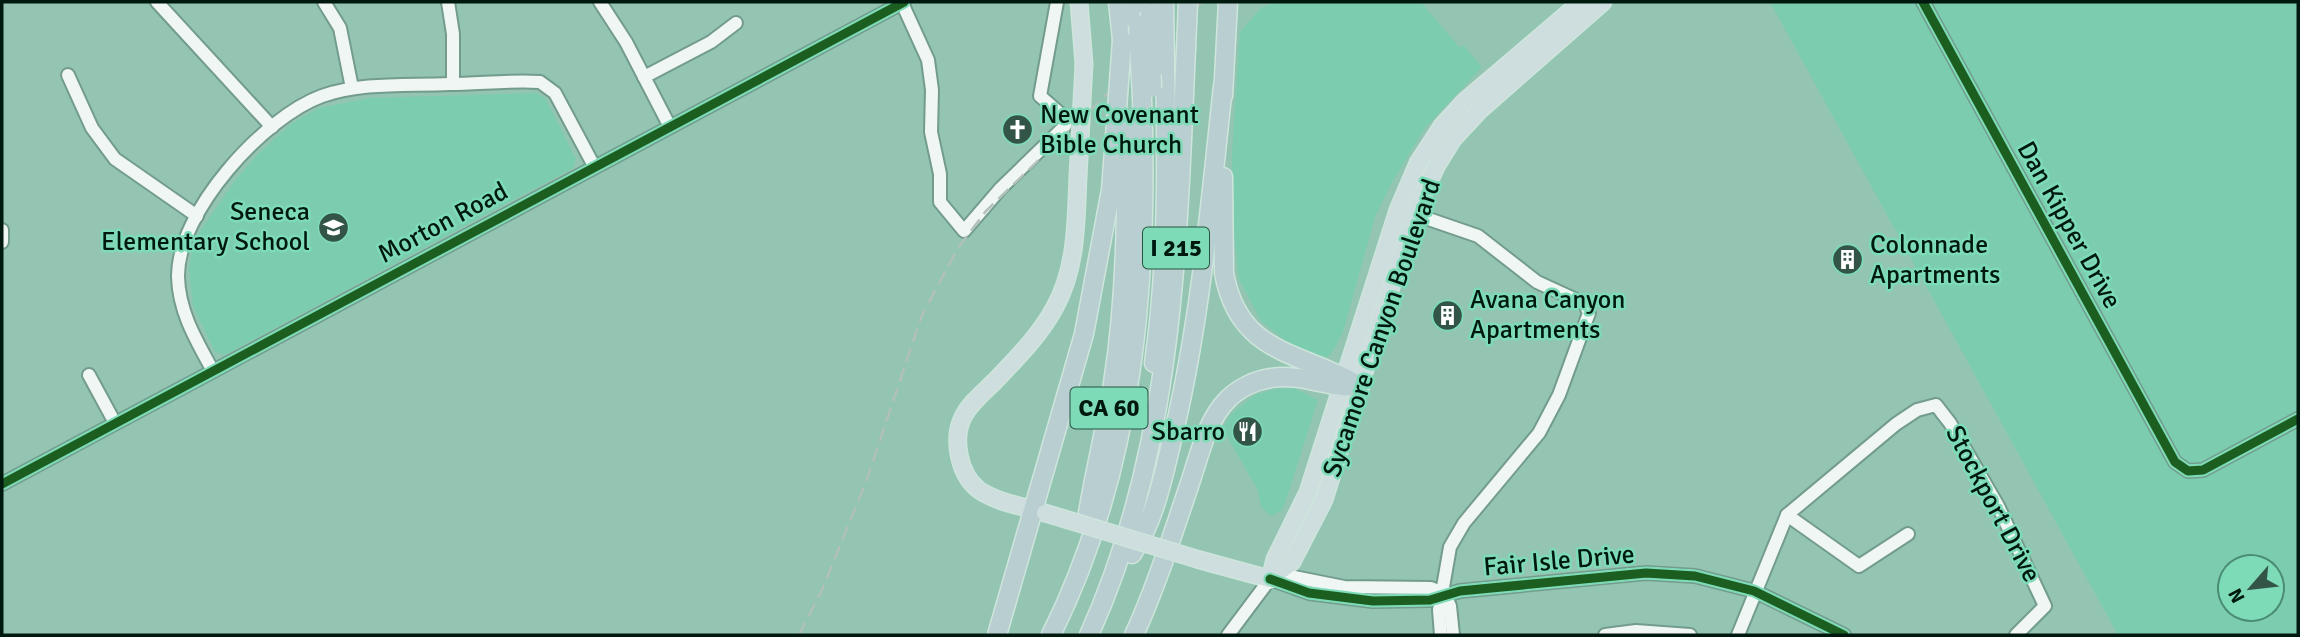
<svg xmlns="http://www.w3.org/2000/svg" width="2300" height="637" viewBox="0 0 2300 637" font-family="Signika,sans-serif">
<style>
.built{fill:#7ccdaf;fill-rule:evenodd}
.lines{fill:none;stroke-linecap:round;stroke-linejoin:round}
.minor-casing{stroke:#739c8d;stroke-width:16}
.major-casing{stroke:#cee5dc;stroke-width:19}
.highway-casing{stroke:#cee5dc;stroke-width:21}
.minor{stroke:#eff6f3;stroke-width:12}
.major{stroke:#cedede;stroke-width:16}
.highway{stroke:#b9ced0;stroke-width:18}
.rail{stroke:#b1c0ba;stroke-width:2.5;stroke-dasharray:14 7;stroke-linecap:butt}
.major-bridge-casing{stroke:#cee5dc;stroke-width:19;stroke-linecap:butt}
.highway-bridge-casing{stroke:#cee5dc;stroke-width:21;stroke-linecap:butt}
.major-bridge{stroke:#cedede;stroke-width:16}
.highway-bridge{stroke:#b9ced0;stroke-width:18}
.cycleway-casing{stroke:#7ddbb7;stroke-width:13}
.cycleway{stroke:#1b5e20;stroke-width:9}
.labels{text-anchor:middle;dominant-baseline:central;stroke-width:5;stroke-linejoin:round;paint-order:stroke}
.shield{fill:#7ddbb7;stroke:#265341;stroke-width:2}
.shield-label{font-size:24px;font-weight:bold;fill:#00190f}
.poi-label{font-size:26px;fill:#00190f;stroke:#7ddbb7;text-anchor:start}
.street-label{font-size:26px;fill:#00190f;stroke:#7ddbb7}
</style>
<rect width="100%" height="100%" fill="#93c5b2"/>
<g class="built">
<polygon points="1276,2 1421,2 1459,47 1464,46 1482,67 1424,129 1390,186 1375,217 1343,332 1331,354 1325,358 1296,349 1261,321 1239,279 1233,227 1232,152 1240,32 1261,8"/>
<path d="M1770 2H2298V635H2118ZM2230 567H2272V609H2230Z"/>
<polygon points="536,93 545,98 576,159 573,168 225,355 215,352 193,306 189,269 192,252 199,233 233,183 256,156 291,124 319,108 370,98"/>
<polygon points="1294,388 1318,400 1285,503 1281,511 1271,516 1261,507 1258,490 1222,428 1232,413 1255,395 1274,389"/>
</g>
<g class="lines">
<defs>
<g id="minor">
<polyline points="157,2 272,127"/>
<polyline points="324,2 340,28 352,88"/>
<polyline points="448,2 453,34 453,84"/>
<polyline points="600,2 626,42 669,125"/>
<polyline points="1923,2 2175,462 2188,471 2203,470 2298,419"/>
<polyline points="902,3 928,60 932,90 931,132 940,174 940,202 964,231 1001,188 1065,126 1064,117 1040,96 1057,2"/>
<polyline points="68,75 92,128 115,159 197,216"/>
<polyline points="644,77 711,42 736,23"/>
<polyline points="1414,214 1478,236 1537,282 1585,304 1589,313 1559,395 1539,433 1464,523 1450,547 1439,610 1441,635"/>
<polyline points="2,230 2,242"/>
<path d="M213 371C196 340 179 312 178 277 177 212 264 117 322 96 362 82 407 86 449 84 479 84 509 80 540 82L555 93 594 166"/>
<polyline points="89,375 115,423"/>
<polyline points="2,484 904,2"/>
<polyline points="1787,515 1859,566 1908,534"/>
<polyline points="1270,579 1309,593 1373,601 1430,600 1460,591 1646,573 1695,576 1754,591 1844,635"/>
<polyline points="1271,579 1294,577 1344,587 1431,588 1444,593"/>
<polyline points="1444,593 1450,606 1453,635"/>
<polyline points="1228,635 1270,579"/>
<polyline points="1605,635 1636,631 1690,635"/>
<polyline points="1738,635 1787,515 1896,424 1917,410 1936,405 1950,423 1998,506 2045,606 2016,635"/>
</g>
<g id="major">
<polyline points="1079,2 1084,64"/>
<path d="M1045 513C1023 506 998 503 979 490 959 475 952 439 963 417 970 403 984 392 995 381 1017 358 1040 335 1055 307 1077 267 1076 221 1078 176"/>
<polyline points="1200,560 1270,579"/>
<polyline points="1270,579 1292,562 1324,500 1414,214 1437,165 1453,139 1480,110 1603,2"/>
<polyline points="1270,579 1275,559 1308,492 1398,210 1418,163 1442,126 1465,101 1581,2"/>
</g>
<g id="highway">
<polyline points="1118,2 1122,40"/>
<polyline points="1136,2 1138,25"/>
<polyline points="1223,96 1228,2"/>
<path d="M1223 177 1224 273C1239 356 1301 351 1360 386"/>
<path d="M1154 363C1168 265 1167 164 1165 66"/>
<path d="M1088 513C1095 470 1106 427 1113 383 1126 299 1127 213 1126 128"/>
<path d="M1132 554C1154 521 1162 482 1171 444 1200 327 1210 206 1223 86"/>
<polyline points="997,635 1084,334 1111,190 1116,123"/>
<path d="M1051 635C1134 469 1149 281 1142 98"/>
<path d="M1089 635C1174 447 1177 252 1186 49"/>
<path d="M1134 635C1156 587 1172 536 1189 486 1199 457 1206 421 1228 399 1239 388 1256 380 1271 378 1302 373 1329 389 1360 386"/>
</g>
</defs>
<use href="#minor" class="minor-casing"/>
<use href="#major" class="major-casing"/>
<use href="#highway" class="highway-casing"/>
<use href="#minor" class="minor"/>
<use href="#major" class="major"/>
<use href="#highway" class="highway"/>
<polyline class="rail" points="799,635 821,592 866,482 922,315 958,248 986,211 1202,2"/>
<defs>
<g id="major-bridge">
<polyline points="1078,176 1084,64"/>
<polyline points="1045,513 1200,560"/>
</g>
<g id="highway-bridge">
<polyline points="1164,2 1165,66"/>
<polyline points="1150,12 1152,88"/>
<polyline points="1138,25 1142,98"/>
<polyline points="1186,49 1188,2"/>
<polyline points="1116,123 1122,40"/>
</g>
</defs>
<use href="#major-bridge" class="major-bridge-casing"/>
<use href="#highway-bridge" class="highway-bridge-casing"/>
<use href="#major-bridge" class="major-bridge"/>
<use href="#highway-bridge" class="highway-bridge"/>
<defs>
<g id="cycleway">
<polyline points="1923,2 2175,462 2188,471 2203,470 2298,419"/>
<polyline points="2,484 904,2"/>
<polyline points="1270,579 1309,593 1373,601 1430,600 1460,591 1646,573 1695,576 1754,591 1844,635"/>
</g>
</defs>
<use href="#cycleway" class="cycleway-casing"/>
<use href="#cycleway" class="cycleway"/>
</g>
<defs>
<symbol id="church-disc" viewBox="-11 -11 22 22"><circle r="9.5" fill="#335548" stroke="#7ddbb7"/><path d="M-1.2-6h2.4v3.5h3.3v2.4h-3.3V6h-2.4V-.1h-3.3v-2.4h3.3Z" fill="#fff"/></symbol>
<symbol id="school-disc" viewBox="-11 -11 22 22"><circle r="9.5" fill="#335548" stroke="#7ddbb7"/><path d="M0-5L7-2L0 1L-7-2ZM-4 1L0 2.5L4 1V4Q0 6-4 4Z" fill="#fff"/></symbol>
<symbol id="building-disc" viewBox="-11 -11 22 22"><circle r="9.5" fill="#335548" stroke="#7ddbb7"/><path d="M-4-6H4V6H1V3H-1V6H-4ZM-2.5-4.3h1.7v1.8h-1.7ZM.8-4.3h1.7v1.8H.8ZM-2.5-1h1.7V.8h-1.7ZM.8-1h1.7V.8H.8Z" fill="#fff"/></symbol>
<symbol id="restaurant-disc" viewBox="-11 -11 22 22"><circle r="9.5" fill="#335548" stroke="#7ddbb7"/><path d="M-5-6h1v4h1v-4h1v4h1v-4h1v5L-1.5 .5V6h-2V.5L-5-1ZM5-6V6H3V1.5H1.5Q1.5-4 5-6Z" fill="#fff"/></symbol>
</defs>
<g fill-rule="evenodd">
<use href="#church-disc" x="1000" y="112" width="35" height="35"/>
<use href="#school-disc" x="316" y="210" width="35" height="35"/>
<use href="#building-disc" x="1830" y="242" width="35" height="35"/>
<use href="#building-disc" x="1430" y="298" width="35" height="35"/>
<use href="#restaurant-disc" x="1230" y="414" width="35" height="35"/>
</g>
<g class="labels">
<g class="shield">
<rect x="1143" y="227.5" width="66" height="41" rx="5"/>
<rect x="1070.5" y="387.5" width="77" height="41" rx="5"/>
</g>
<g class="shield-label">
<text x="1176" y="248">I 215</text>
<text x="1109" y="408">CA 60</text>
</g>
<g class="poi-label">
<text x="1040" y="115">New Covenant<tspan x="1040" dy="30">Bible Church</tspan></text>
<text x="310" y="212" text-anchor="end">Seneca<tspan x="310" dy="30">Elementary School</tspan></text>
<text x="1870" y="245">Colonnade<tspan x="1870" dy="30">Apartments</tspan></text>
<text x="1470" y="300">Avana Canyon<tspan x="1470" dy="30">Apartments</tspan></text>
<text x="1225" y="432" text-anchor="end">Sbarro</text>
</g>
<g class="street-label">
<text transform="translate(443 223) rotate(-28)">Morton Road</text>
<text transform="translate(2069 225) rotate(61)">Dan Kipper Drive</text>
<text transform="translate(1382 328) rotate(-71)">Sycamore Canyon Boulevard</text>
<text transform="translate(1993 504) rotate(62)">Stockport Drive</text>
<text transform="translate(1559 561) rotate(-5)">Fair Isle Drive</text>
</g>
</g>
<rect width="2300" height="637" fill="none" stroke="#00190f" stroke-width="7"/>
<g transform="translate(2251 588) rotate(242)"><circle r="33" fill="#7ddbb7" stroke="#4b8d74" stroke-width="2"/>
<path d="M0-5L12 26L0 18L-12 26Z" fill="#335548"/>
<text y="-10" font-size="19" font-weight="bold" text-anchor="middle" fill="#00190f">N</text>
</g>
</svg>
